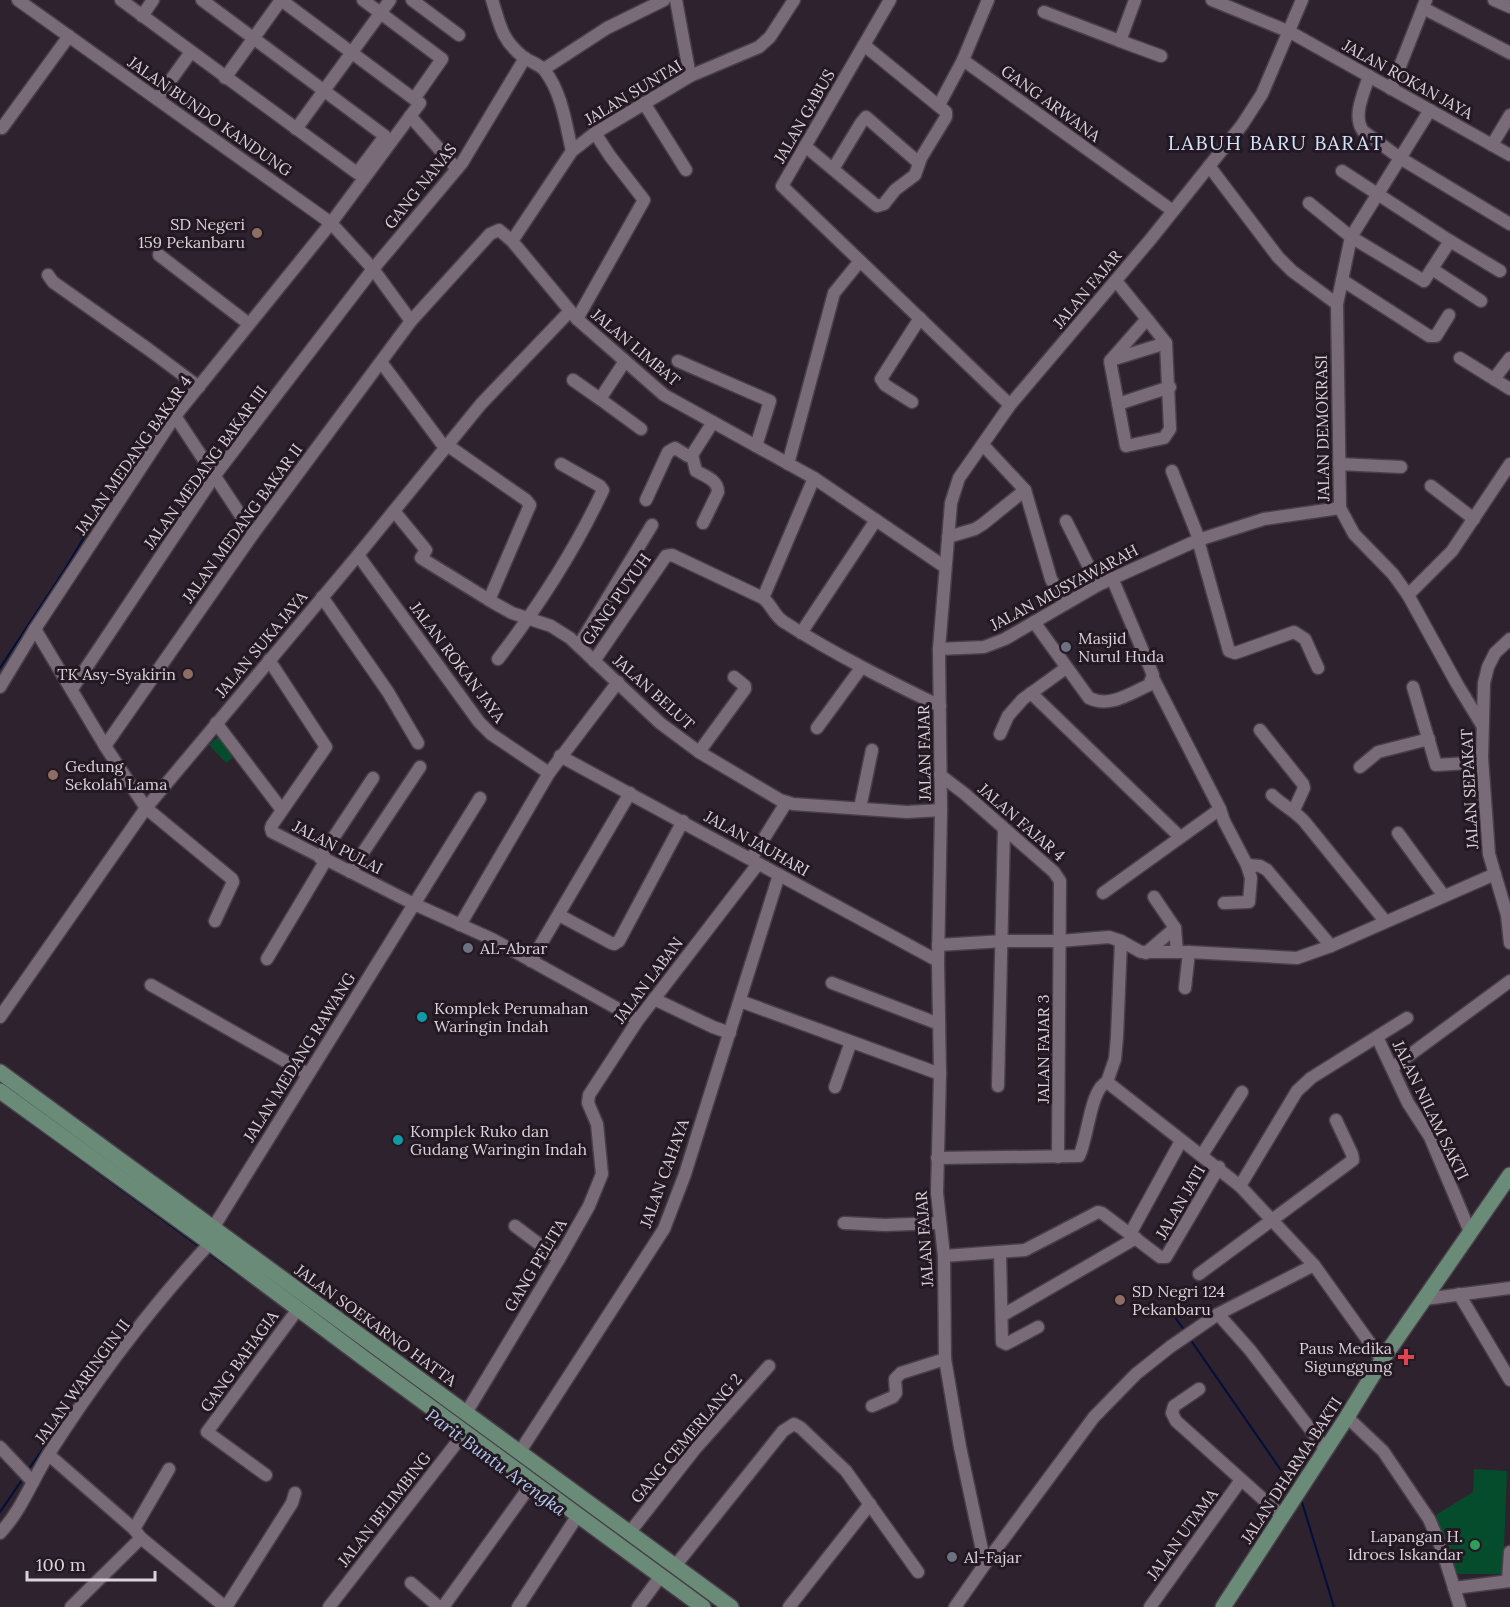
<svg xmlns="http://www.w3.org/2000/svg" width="1510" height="1607" viewBox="0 0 1510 1607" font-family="Lora,serif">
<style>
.green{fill:#054c2d}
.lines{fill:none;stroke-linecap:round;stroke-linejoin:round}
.stream{stroke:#000e3c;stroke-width:2}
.minor-casing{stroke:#483f48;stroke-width:15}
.major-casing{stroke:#483f48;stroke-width:18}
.minor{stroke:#796b78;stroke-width:12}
.major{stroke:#6a8b78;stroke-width:15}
.education-dot{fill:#8d6e63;stroke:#241823;stroke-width:2}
.worship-dot{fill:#6b7280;stroke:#241823;stroke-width:2}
.culture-dot{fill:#0f9aa8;stroke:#241823;stroke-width:2}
.health-dot{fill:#e0444e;stroke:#241823;stroke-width:2}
.leisure-dot{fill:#2e9e5b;stroke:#241823;stroke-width:2}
.labels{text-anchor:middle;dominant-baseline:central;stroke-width:6;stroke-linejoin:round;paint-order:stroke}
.street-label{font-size:16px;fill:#dbd3da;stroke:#241823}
.poi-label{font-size:16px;fill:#dbd3da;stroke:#241823;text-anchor:start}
.water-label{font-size:18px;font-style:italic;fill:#b3caef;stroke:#241823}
.quarter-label{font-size:20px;letter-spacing:1.5px;fill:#d1e3fd;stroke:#241823}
</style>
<rect width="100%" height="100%" fill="#2d222d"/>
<g class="green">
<polygon points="221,734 238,753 226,763 209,745"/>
<polygon points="1474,1469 1507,1471 1503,1574 1458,1574 1434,1516 1473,1492"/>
</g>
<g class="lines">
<g class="stream">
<polyline points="0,668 65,569 135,453"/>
<polyline points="28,1121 200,1247"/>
<polyline points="207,1252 260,1290"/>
<polyline points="1171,1312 1185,1331"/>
<polyline points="1190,1339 1294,1489"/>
<polyline points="28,1470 72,1408"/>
<polyline points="1301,1499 1334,1607"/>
<polyline points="0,1512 24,1477"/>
</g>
<defs>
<g id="minor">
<polyline points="18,0 331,223 373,269 411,321"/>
<polyline points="121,0 357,173 385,136 202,0"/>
<polyline points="281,0 414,99 442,59 363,0"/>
<polyline points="412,0 459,35"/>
<path d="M492 0C500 24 501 39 522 56 529 62 540 64 545 71 562 93 566 125 572 151"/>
<polyline points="676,0 690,76"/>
<polyline points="890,0 782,186 1010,405"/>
<polyline points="988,0 963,60 1173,211"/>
<polyline points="1212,0 1290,32 1510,155"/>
<polyline points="1494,0 1510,7"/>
<polyline points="1423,8 1510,53"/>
<polyline points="1044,12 1120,41 1135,0"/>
<polyline points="142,16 153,0"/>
<polyline points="1120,41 1161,56"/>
<polyline points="544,69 607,28 664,0"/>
<path d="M1369 76C1364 93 1352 116 1363 131L1400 158 1510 224"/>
<polyline points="225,78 281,0"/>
<polyline points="1391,89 1426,0"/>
<polyline points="157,99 191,52"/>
<polyline points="644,103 686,170"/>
<polyline points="939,105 963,60"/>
<polyline points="1430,110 1351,237 1337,304 1340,508 1354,534 1393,574 1408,595 1457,684 1482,725"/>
<polyline points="410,116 457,169"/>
<polyline points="2,128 69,36"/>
<polyline points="296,129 390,0"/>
<polyline points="1492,145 1510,115"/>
<polyline points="805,146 877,206 884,204 895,190 915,175 921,158 946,117 946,112 864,45"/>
<polyline points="1209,166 1278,257 1292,271 1337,304"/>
<polyline points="833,169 861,123 866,117 919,163"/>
<polyline points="1342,171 1450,241 1500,271"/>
<polyline points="1309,203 1351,237 1424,281 1450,241"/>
<polyline points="512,241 572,151 595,133 690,76 759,47 770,37 794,0"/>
<polyline points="159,255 249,324"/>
<polyline points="1432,269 1481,301"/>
<polyline points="48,275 53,282 148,349 199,387"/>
<polyline points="1342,280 1429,336 1436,336 1449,315"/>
<polyline points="1116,281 1147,319 1110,361 1126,446 1164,438 1170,429 1166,343 1147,319"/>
<polyline points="577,319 644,200 610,156 595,133"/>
<polyline points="1460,358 1510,389"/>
<polyline points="1111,360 1166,343"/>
<polyline points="625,361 600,399 641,429"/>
<polyline points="678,361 770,401 756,446"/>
<polyline points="381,362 445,448"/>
<polyline points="1494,379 1510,358"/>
<polyline points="573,380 600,399"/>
<polyline points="912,402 885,385 881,379 920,318"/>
<polyline points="1118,404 1170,387"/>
<polyline points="175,416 253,534"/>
<polyline points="447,445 526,500 530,505 489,600"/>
<polyline points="983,445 1025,490 1051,579 1065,604"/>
<path d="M692 455 696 471C705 476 718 480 718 492L703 523"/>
<polyline points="788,464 834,293 860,261"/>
<polyline points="1339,464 1401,467"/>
<polyline points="1172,471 1199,539"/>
<polyline points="1431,486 1474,519"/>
<polyline points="646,500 668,452 675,448 688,456 692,455 713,422"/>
<polyline points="394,511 426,550 421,558 494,603 512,613 551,626 570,638 660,723 699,752 780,800 793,804 907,812 941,810"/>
<polyline points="1066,521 1098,585"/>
<polyline points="948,537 975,529 983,524 1025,490"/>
<polyline points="1198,540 1229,651 1235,653 1241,651 1294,632 1305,639 1318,668"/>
<polyline points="358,555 479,722 491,734 549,773"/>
<polyline points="1408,595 1452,551 1510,464"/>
<polyline points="322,597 388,692 418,743"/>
<polyline points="763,598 814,478"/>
<path d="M1034 622 1089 698C1110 708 1129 694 1149 685L1153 675 1112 578"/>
<polyline points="35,629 105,746 146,808 232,879 233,882 215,921"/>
<polyline points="801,633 876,520"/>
<polyline points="1510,639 1495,653 1488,667 1484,683 1482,758 1489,854 1507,915 1510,943"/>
<polyline points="579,645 652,525"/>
<polyline points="939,649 984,647 1005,639 1098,585 1198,540 1264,519 1340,508"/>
<path d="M498 659C538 607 575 550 603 490L600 486 561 464"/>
<polyline points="269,660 326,747 272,825 271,828 272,832 414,904 492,939 638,1020"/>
<path d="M594 661 666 556 672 555 763 598C772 605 774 616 784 622 834 654 886 680 940 706"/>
<polyline points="1153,678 1220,809 1224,821 1247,865"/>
<polyline points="0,687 35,629 175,416 331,223 420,103"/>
<polyline points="1413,687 1436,765 1469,763 1482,758"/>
<polyline points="72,689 215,475 373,269 462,163 525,58"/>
<polyline points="1031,693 1180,837"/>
<polyline points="216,723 282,810"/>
<polyline points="817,728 861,668"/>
<polyline points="1260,730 1303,784 1304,788 1294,810"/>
<polyline points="1000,734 1008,716 1023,699 1066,668"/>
<polyline points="105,746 253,534 411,321 490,234 499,230 512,241 577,319 664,395 814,478 945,567"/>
<polyline points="699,752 745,689 745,686 734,677"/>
<polyline points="560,756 938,961"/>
<polyline points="1360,767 1378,752 1429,739"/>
<polyline points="940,775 965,794 1054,872 1060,881 1058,1157"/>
<path d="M1272 795C1282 805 1294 810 1304 821L1385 921"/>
<polyline points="860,808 872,750"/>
<polyline points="1398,833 1444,896"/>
<polyline points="320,858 373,778"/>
<polyline points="751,859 786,803"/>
<polyline points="350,872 420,767"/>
<polyline points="1103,893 1220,809"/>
<polyline points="1154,897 1175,928 1177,952"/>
<polyline points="1224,903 1249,902 1251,878 1247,865 1260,866 1267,870 1331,946"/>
<polyline points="559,915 611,943 614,944 619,941 683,821"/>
<polyline points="460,925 549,773 618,682"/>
<polyline points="938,945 1003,941 1060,941 1109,937 1121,941 1141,952 1189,952 1297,958 1331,946 1495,874"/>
<polyline points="1146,953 1175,928"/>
<polyline points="267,959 326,860"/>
<polyline points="531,961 630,793"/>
<polyline points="832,983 939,1024"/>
<polyline points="151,985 308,1074"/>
<polyline points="1185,988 1189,952"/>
<polyline points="654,999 713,1027 730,1033"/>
<polyline points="740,1001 940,1074"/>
<polyline points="0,1017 146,808 358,555 481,404 570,311"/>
<polyline points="1377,1037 1408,1103 1430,1137 1470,1232"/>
<polyline points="1392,1068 1510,981"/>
<polyline points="1107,1082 1115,1059 1117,1037 1121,941"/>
<polyline points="998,1086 1004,829"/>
<polyline points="835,1087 851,1042"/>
<polyline points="1202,1155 1242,1092"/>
<path d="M937 1158 1079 1156C1088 1139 1090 1089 1107 1082L1240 1186 1314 1265 1382 1360"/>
<polyline points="1240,1186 1297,1091 1311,1078 1407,1018"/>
<polyline points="844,1223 885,1225 940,1223"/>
<polyline points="515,1226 559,1259"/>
<polyline points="213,1228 480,798"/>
<polyline points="1130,1234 1181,1141"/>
<polyline points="1000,1252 1002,1342 1006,1344 1038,1327"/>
<polyline points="944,1256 1025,1250 1098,1212 1102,1213 1160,1257 1166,1257 1219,1167"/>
<polyline points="1199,1274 1353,1160 1352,1154 1336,1120"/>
<polyline points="1459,1294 1510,1380"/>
<polyline points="1425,1299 1510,1288"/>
<polyline points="1218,1314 1250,1350 1326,1450"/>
<polyline points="1003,1315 1136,1238"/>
<polyline points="1199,1389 1174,1406 1172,1413 1176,1421 1283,1517"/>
<polyline points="872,1406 893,1397 896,1393 895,1379 901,1373 945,1359"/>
<polyline points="466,1413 559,1259 589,1206 602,1174 597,1124 588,1103 589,1095 638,1020 758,864"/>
<polyline points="1347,1417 1383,1451 1429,1519 1442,1549 1460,1607"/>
<polyline points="0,1447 33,1482"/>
<polyline points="519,1453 664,1229 685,1174 779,875"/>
<polyline points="49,1455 134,1529 141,1538 225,1607"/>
<polyline points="266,1475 207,1432 298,1309"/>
<polyline points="134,1529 169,1469"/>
<polyline points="630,1532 695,1449 769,1366"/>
<path d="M0 1533C21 1511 32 1481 48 1455 94 1383 152 1306 210 1243"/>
<polyline points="985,1564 1094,1417 1136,1374 1170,1347 1218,1314 1314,1265"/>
<polyline points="675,1566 783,1431 794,1424 801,1428 846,1471 918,1572"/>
<polyline points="1508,1581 1510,1552"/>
<polyline points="411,1583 439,1607"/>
<polyline points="1454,1588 1510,1581"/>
<polyline points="71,1607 141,1538"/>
<polyline points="226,1607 292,1503 295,1493"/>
<polyline points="329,1607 465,1432"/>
<polyline points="443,1607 533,1482"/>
<polyline points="518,1607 578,1515"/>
<polyline points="638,1607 660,1577"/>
<polyline points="789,1607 870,1504"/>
<polyline points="955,1607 985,1564 960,1447 945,1359 944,1256 937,1193 940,1074 938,961 941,810 939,649 951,503 959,478 1010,405 1150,240 1242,125 1262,94 1302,0"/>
<polyline points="1150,1607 1241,1480"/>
</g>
<g id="major">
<polyline points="0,1072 731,1607"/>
<polyline points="0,1091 210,1243 365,1359 703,1607"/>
<polyline points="1223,1607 1347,1417 1382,1360 1510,1175"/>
</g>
</defs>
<use href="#minor" class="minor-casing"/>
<use href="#major" class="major-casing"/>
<use href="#minor" class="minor"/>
<use href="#major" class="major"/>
</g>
<g class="education-dot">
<circle cx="257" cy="233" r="6"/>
<circle cx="188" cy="674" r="6"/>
<circle cx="53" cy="775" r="6"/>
<circle cx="1120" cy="1300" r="6"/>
</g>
<g class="worship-dot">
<circle cx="1066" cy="647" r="6"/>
<circle cx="468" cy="948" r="6"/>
<circle cx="952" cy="1557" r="6"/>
</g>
<g class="culture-dot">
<circle cx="422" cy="1017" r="6"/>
<circle cx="398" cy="1140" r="6"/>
</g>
<path class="health-dot" d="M1403 1348h6v6h6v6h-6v6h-6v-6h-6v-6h6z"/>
<circle class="leisure-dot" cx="1475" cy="1545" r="6"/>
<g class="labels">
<g class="street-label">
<text transform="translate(1408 79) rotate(29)">JALAN ROKAN JAYA</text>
<text transform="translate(633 92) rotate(-31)">JALAN SUNTAI</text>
<text transform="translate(1051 103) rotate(36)">GANG ARWANA</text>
<text transform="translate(210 116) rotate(35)">JALAN BUNDO KANDUNG</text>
<text transform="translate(804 116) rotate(-60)">JALAN GABUS</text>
<text transform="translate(420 186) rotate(-51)">GANG NANAS</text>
<text transform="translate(1087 289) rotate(-50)">JALAN FAJAR</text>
<text transform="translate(636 347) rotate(40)">JALAN LIMBAT</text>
<text transform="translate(1322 428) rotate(-91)">JALAN DEMOKRASI</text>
<text transform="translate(133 455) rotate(-55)">JALAN MEDANG BAKAR 4</text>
<text transform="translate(205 467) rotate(-54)">JALAN MEDANG BAKAR III</text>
<text transform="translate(242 523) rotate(-54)">JALAN MEDANG BAKAR II</text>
<text transform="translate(1064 587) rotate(-28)">JALAN MUSYAWARAH</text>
<text transform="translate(616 599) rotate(-55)">GANG PUYUH</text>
<text transform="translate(261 644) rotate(-50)">JALAN SUKA JAYA</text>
<text transform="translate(458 662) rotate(53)">JALAN ROKAN JAYA</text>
<text transform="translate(654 692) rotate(42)">JALAN BELUT</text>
<text transform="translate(924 753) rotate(-91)">JALAN FAJAR</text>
<text transform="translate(1469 789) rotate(-93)">JALAN SEPAKAT</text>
<text transform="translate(1022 822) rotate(41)">JALAN FAJAR 4</text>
<text transform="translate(757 843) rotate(29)">JALAN JAUHARI</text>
<text transform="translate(338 847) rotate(27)">JALAN PULAI</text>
<text transform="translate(648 980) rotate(-53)">JALAN LABAN</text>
<text transform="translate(1043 1049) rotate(-90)">JALAN FAJAR 3</text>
<text transform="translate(299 1057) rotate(-58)">JALAN MEDANG RAWANG</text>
<text transform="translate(1431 1110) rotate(64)">JALAN NILAM SAKTI</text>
<text transform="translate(664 1173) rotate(-70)">JALAN CAHAYA</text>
<text transform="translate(1180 1202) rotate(-60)">JALAN JATI</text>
<text transform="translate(924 1239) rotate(-94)">JALAN FAJAR</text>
<text transform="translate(535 1265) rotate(-59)">GANG PELITA</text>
<text transform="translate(376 1325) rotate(36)">JALAN SOEKARNO HATTA</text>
<text transform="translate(239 1361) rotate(-54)">GANG BAHAGIA</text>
<text transform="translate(82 1381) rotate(-54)">JALAN WARINGIN II</text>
<text transform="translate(686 1438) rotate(-50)">GANG CEMERLANG 2</text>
<text transform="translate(1291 1470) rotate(-57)">JALAN DHARMA BAKTI</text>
<text transform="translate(384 1509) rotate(-52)">JALAN BELIMBING</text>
<text transform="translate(1182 1534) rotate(-54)">JALAN UTAMA</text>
</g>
<g class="poi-label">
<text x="245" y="224" text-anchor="end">SD Negeri<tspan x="245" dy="18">159 Pekanbaru</tspan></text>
<text x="1078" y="638">Masjid<tspan x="1078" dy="18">Nurul Huda</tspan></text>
<text x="176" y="674" text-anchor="end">TK Asy-Syakirin</text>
<text x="65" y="766">Gedung<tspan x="65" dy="18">Sekolah Lama</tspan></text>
<text x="480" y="948">AL-Abrar</text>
<text x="434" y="1008">Komplek Perumahan<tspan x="434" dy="18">Waringin Indah</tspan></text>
<text x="410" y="1131">Komplek Ruko dan<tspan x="410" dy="18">Gudang Waringin Indah</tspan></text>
<text x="1132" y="1291">SD Negri 124<tspan x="1132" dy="18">Pekanbaru</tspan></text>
<text x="1392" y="1348" text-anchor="end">Paus Medika<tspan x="1392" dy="18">Sigunggung</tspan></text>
<text x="1463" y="1536" text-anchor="end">Lapangan H.<tspan x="1463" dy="18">Idroes Iskandar</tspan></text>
<text x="964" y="1557">Al-Fajar</text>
</g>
<g class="water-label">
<text transform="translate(496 1462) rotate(36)">Parit Buntu Arengka</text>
</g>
<g class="quarter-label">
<text x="1276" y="142">LABUH BARU BARAT</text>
</g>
</g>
<path d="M27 1571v9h128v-9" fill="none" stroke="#dbd3da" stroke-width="3"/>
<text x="36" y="1571" font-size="18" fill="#dbd3da" stroke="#241823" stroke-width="4.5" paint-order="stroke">100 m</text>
</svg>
